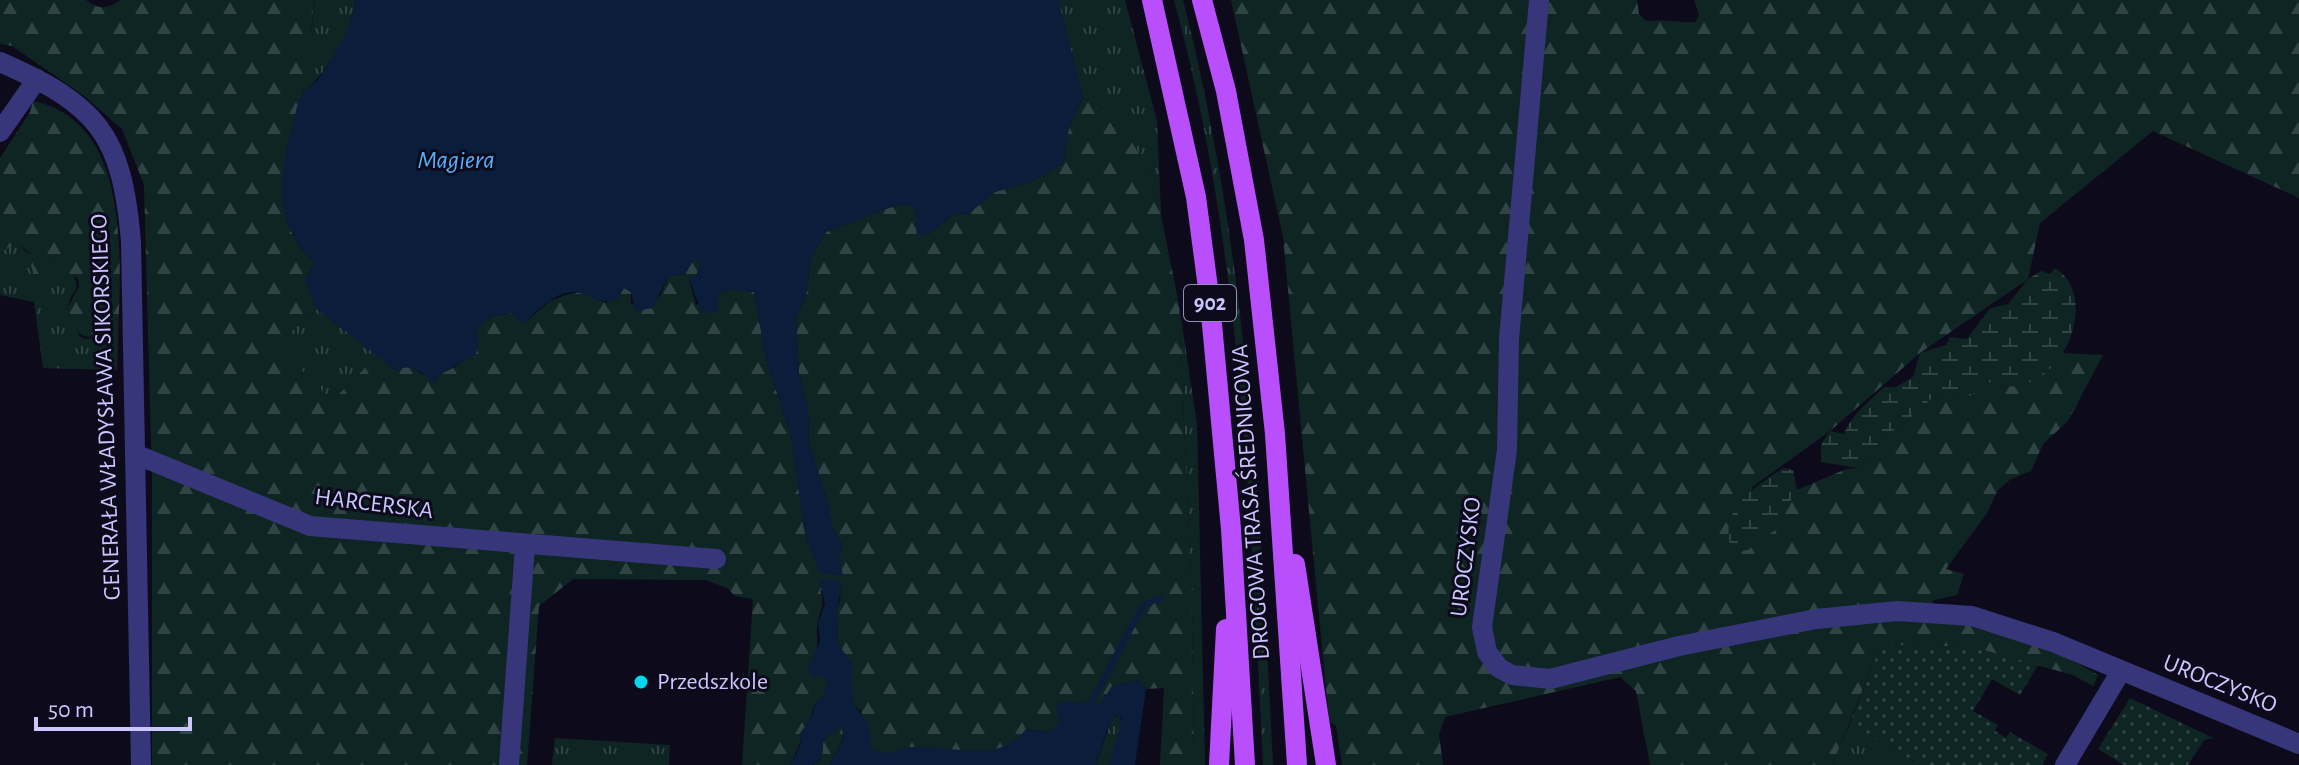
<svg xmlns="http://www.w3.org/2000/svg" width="2299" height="765" viewBox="0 0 2299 765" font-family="'Alegreya Sans',sans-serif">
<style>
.grass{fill:url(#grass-tufts)}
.forest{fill:url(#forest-firs)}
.wetland{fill:url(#wetland-marsh)}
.garden{fill:url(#garden-dots)}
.water{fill:#0a1d3b}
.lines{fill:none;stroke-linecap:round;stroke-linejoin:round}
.stream{stroke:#0a1d3b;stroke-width:6}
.minor{stroke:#38367a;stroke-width:20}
.major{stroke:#b94efd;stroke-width:20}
.poi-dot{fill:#02d9ee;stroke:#0d0b1b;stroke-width:3}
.labels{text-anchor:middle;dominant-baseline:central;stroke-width:6;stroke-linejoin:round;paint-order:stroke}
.shield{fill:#0d0b1b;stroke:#928ebb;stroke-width:2}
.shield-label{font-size:22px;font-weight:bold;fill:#cbc6ff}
.street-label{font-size:24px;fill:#cbc6ff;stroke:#0d0b1b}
.poi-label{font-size:24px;fill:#cbc6ff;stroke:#0d0b1b;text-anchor:start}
.water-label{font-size:26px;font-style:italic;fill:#54b1fe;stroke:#0d0b1b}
</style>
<defs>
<pattern id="grass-tufts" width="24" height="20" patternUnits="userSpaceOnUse" patternTransform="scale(2)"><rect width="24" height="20" fill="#0e2524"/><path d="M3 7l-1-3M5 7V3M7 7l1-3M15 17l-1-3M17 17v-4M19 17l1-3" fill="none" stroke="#304345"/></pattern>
<pattern id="forest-firs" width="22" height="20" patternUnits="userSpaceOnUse" patternTransform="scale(2)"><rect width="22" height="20" fill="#0e2524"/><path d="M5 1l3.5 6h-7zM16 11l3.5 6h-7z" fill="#304345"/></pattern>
<pattern id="wetland-marsh" width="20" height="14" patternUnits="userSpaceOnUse" patternTransform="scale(2)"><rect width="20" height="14" fill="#0e2524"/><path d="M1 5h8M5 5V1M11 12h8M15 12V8" fill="none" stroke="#304345"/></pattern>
<pattern id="garden-dots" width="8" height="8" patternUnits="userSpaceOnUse" patternTransform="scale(2)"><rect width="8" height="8" fill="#0e2524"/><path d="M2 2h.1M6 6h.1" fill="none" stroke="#304345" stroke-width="1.8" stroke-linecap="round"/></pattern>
</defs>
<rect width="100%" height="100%" fill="#0d0b1b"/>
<g class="grass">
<path d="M315 0H354C358 25 323 77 304 92Z"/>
<polygon points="1058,0 1125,0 1157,121 1161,215 1141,157 1126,131 1114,126 1083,97"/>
<path d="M1174 0H1183C1247 250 1260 508 1273 765H1263C1250 510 1242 248 1174 0Z"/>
<path d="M17 241 26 252 46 262 51 258 64 260C91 298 65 286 69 313 71 321 77 327 79 336L85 339 112 336 118 342 117 370 43 368 34 302 0 295V253Z"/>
<polygon points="1179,305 1197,424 1205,765 1194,765 1192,602"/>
<polygon points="317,309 379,354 332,401 276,344"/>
<polygon points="1120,715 1122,727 1109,765 1096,765 1112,718"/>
<polygon points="1850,723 1920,765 1832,765"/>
<polygon points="555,738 670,745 669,765 552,765"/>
</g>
<g class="forest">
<path d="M0 0H86C99 10 107 9 121 0H315C309 29 313 63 304 91 286 147 263 216 314 262L305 281 317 309 276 344 332 401 379 354 396 371C408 364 413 366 422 375 456 373 464 364 478 335L475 329 491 317 511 313 523 324 550 301 566 295 579 292 606 303 624 288 631 292V304L660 296 669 276 685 274 695 257 700 265 696 277 689 280 696 305 730 289 754 292 767 363 791 435 804 529 819 572 842 575 839 557 842 545 832 526 829 506 809 444 808 410 799 374 796 318 806 295 811 258 826 232 882 210 902 204 915 207 917 234H929L951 216 969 213 995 192 1032 181 1063 164 1069 127 1083 97 1114 126 1126 131 1141 157 1161 215 1179 305 1192 602 1194 765H1160L1164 688 1146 689 1139 680 1113 686 1101 703H1060L1056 708 1060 723 1048 732 1026 729C1003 765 939 750 900 749 889 755 883 755 871 749L861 711 852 703V664L838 644 837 609 841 597 820 590C825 604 821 607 818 621 814 644 823 644 807 670L822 675 827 683 823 698 815 703C811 721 798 746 791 765H742L753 599 735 596 727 588 706 580 573 579 539 606 527 765H152V477L144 185 122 129 83 95 12 46 0 44Z"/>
<path d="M1231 0H1529L1522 91 1548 0H1637L1639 14 1646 21C1664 19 1679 23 1696 22L1699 15 1694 0H2299V198L2153 131 2040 223 2028 279 1920 353 1830 431 1752 487 1748 550 1761 539 1797 490 1846 469 1858 468 1873 454 1881 438 1902 425 1931 399 1967 397 1991 382C2023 395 2043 376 2062 353L2103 355 2068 421 2043 444 2031 471 2011 479 1998 490 1987 513 1946 569 1964 574 1957 595 1934 600 1928 611C1986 629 2045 643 2098 675L2093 686 2073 675 1972 647 1881 645 1832 765H1650L1636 691 1620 677 1445 717 1439 734 1443 765H1342L1336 726 1329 721 1283 237Z"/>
<path d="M33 101C134 122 120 264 118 342L112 337 107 341 99 336C78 340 73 329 68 308L79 286 78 278 66 273 64 260 51 258 46 263 47 276 36 279 31 266 34 257 17 242 0 253V158L30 112Z"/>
<path d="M841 725C848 743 834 749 830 765H813L822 758 823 740Z"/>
</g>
<g class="wetland">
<path d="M2055 268C2105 298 2057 409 1991 382L1968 397 1931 399 1902 425 1881 438 1873 454 1858 468 1821 462V444L1830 431 1844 434C1851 415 1869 402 1884 387H1896L1913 377 1920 353 1946 345 1950 337 1967 339 1990 308 2008 304 2028 279 2041 271 2050 274Z"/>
<path d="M1783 468 1793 470 1797 490 1784 511 1782 525 1748 550 1732 552C1717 509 1752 489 1783 468Z"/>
</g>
<g class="garden">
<polygon points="1881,645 1972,647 2038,665 2020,695 1992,679 1973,711 1998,725 1995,731 2006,738 2010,732 2048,754 2042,765 1920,765 1850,723"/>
<polygon points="2130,698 2213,738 2204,740 2188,765 2124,765 2098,749"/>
</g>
<g class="water">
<path d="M354 0H1058L1083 97 1069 127 1063 164 1032 181 995 192 969 213 950 216 929 234 917 235 915 207 902 204 882 210 826 232 811 258 806 295 796 318 799 374 808 410 809 444 829 506 832 526 842 546 839 557 843 575 819 572 804 529 791 435 767 363 754 292 730 289 717 295 718 312 702 313 689 279 696 276 700 266 695 258 685 274 669 276 652 308 635 311 631 292 624 288 618 299C601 305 595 297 580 293 559 287 537 311 523 324L511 313 490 317 476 329 479 340 476 354 441 374 435 383C421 374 413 361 396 371L317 309 305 281 314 262C273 224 279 174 293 125 296 115 296 104 302 95 306 88 314 85 319 78 331 63 357 19 354 0Z"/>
<path d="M819 579 842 581 837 609 838 644 852 664 853 703 868 723 872 749C889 759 895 747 912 747 950 745 1002 765 1026 729L1048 732 1059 723 1056 708 1060 702 1101 703 1112 686 1139 680 1146 689 1135 765H1109L1122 718 1116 715 1107 730 1096 765H830C834 749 849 743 841 726L823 740 822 758 812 765H791L801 744 799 735 813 714 815 703 823 698 827 683 822 675 813 677 807 670 820 641 818 623 825 604Z"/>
</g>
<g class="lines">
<polyline class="stream" points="1090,705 1143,605 1160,598"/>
<g class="minor">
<polyline points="1539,0 1509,339 1507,450 1482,627 1487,652 1499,668 1512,675 1550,679 1679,646 1816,619 1897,611 1972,616 2053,642 2299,744"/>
<path d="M0 62C98 105 122 134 131 242L141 765"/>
<polyline points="0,132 37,79"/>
<polyline points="135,454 310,526 716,559"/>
<polyline points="509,765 525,546"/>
<polyline points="2065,765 2121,671"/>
</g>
<g class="major">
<polyline points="1152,0 1196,197 1210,303 1231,529 1245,765"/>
<polyline points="1202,0 1226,91 1254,240 1275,434 1297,765"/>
<polyline points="1295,564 1326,765"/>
<polyline points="1219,765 1226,629"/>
</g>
</g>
<circle class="poi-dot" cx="641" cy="682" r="8"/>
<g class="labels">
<rect class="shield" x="1184" y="285" width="52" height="36" rx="6"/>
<g class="shield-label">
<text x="1210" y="303">902</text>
</g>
<g class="street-label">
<text transform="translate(106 407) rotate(-92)">GENERAŁA WŁADYSŁAWA SIKORSKIEGO</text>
<text transform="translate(1251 502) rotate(-94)">DROGOWA TRASA ŚREDNICOWA</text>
<text transform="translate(374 504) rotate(7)">HARCERSKA</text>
<text transform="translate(1466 557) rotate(-83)">UROCZYSKO</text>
<text transform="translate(2220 684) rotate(22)">UROCZYSKO</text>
</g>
<g class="poi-label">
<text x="657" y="682">Przedszkole</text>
</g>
<g class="water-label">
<text x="456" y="160">Magiera</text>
</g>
</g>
<path d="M36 717v12h154v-12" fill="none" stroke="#cbc6ff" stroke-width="4"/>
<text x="48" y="717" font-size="24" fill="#cbc6ff" stroke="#0d0b1b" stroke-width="6" paint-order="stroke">50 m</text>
</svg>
